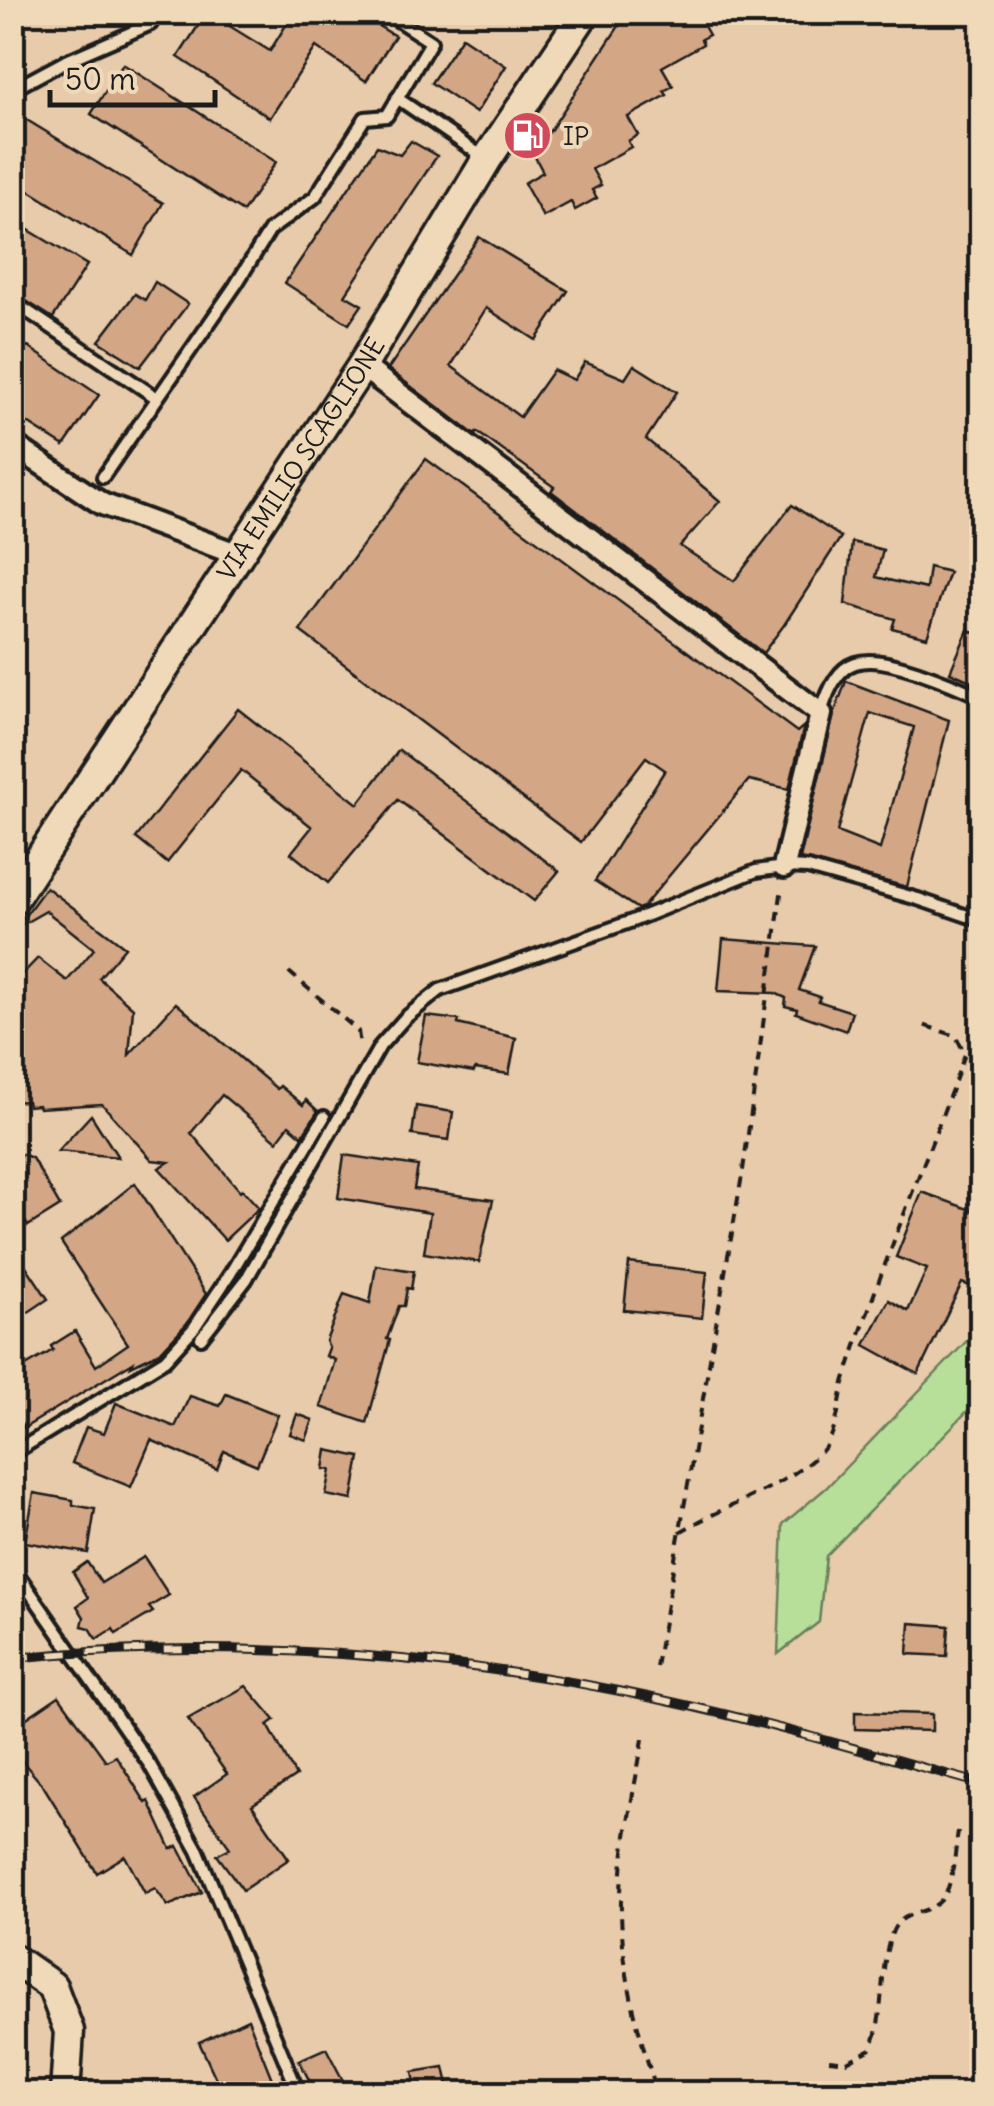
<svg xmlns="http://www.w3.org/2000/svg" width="994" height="2106" viewBox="0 0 994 2106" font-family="Delius,sans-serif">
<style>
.green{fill:#b8df9a;stroke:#6a7e5b;stroke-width:2.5}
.building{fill:#d3a686;stroke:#1c1c1c;stroke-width:2.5;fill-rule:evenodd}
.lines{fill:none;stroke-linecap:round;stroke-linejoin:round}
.lane-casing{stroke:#1c1c1c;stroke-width:18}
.street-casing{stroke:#1c1c1c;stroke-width:28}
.secondary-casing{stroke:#1c1c1c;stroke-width:35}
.path{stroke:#1c1c1c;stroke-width:4;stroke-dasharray:10 8;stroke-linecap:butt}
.lane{stroke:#efd9b8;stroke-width:10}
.street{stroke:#efd9b8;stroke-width:20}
.secondary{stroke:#efd9b8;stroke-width:28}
.rail-casing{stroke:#1c1c1c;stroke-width:10}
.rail{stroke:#efd9b8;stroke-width:6;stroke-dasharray:19;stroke-linecap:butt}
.labels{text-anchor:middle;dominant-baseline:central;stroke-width:8;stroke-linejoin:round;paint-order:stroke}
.poi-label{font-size:25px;fill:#1c1c1c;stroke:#efd9b8;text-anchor:start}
.street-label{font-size:25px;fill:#1c1c1c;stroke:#efd9b8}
</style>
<rect width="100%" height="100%" fill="#e8cbaa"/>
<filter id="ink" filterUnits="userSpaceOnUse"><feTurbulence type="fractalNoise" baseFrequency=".01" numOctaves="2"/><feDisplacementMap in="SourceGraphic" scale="20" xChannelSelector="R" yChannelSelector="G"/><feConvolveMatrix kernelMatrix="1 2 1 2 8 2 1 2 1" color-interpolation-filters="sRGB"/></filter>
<g filter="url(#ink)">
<polygon class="green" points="981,1326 981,1397 826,1556 819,1622 778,1654 783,1524 826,1488"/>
<g class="building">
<polygon points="207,12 270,51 294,12 355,12 395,36 366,81 316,47 270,118 178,57"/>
<polygon points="628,12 696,12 709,35 701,39 703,44 662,67 673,86 664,91 667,95 628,117 638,135 628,141 631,147 592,169 601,185 592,190 597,198 575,210 571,202 543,217 524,183 543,172 534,155"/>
<polygon points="462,37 506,66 476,113 431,83"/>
<polygon points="123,64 276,162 243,212 91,114"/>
<polygon points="12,111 163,203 133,255 12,180"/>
<polygon points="411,141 437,156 345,295 362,305 349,324 285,283 377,146 400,155"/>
<polygon points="12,220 87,265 53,318 12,292"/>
<polygon points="479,237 568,291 536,340 486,308 451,366 520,417 553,370 574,380 585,362 625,379 634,365 677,392 646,439 720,501 680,546 734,581 792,505 841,537 784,625 763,653 551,491 554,487 477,432 475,435 388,369"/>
<polygon points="155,282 188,304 140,367 99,341 135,294 145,300"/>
<polygon points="12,336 99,395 64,446 12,413"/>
<polygon points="426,459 797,732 804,726 789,789 749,780 643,907 638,909 595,881 665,770 646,757 581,842 300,631"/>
<polygon points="852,542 883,550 876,577 926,589 929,567 949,572 927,637 892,628 895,619 845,604"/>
<polygon points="968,630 982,635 982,686 950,672"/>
<path d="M846 681 949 720 907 887 800 859 834 714ZM870 713 914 727 880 849 837 832Z"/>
<polygon points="238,709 358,804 399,750 559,871 534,901 398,800 328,883 291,853 312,827 241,770 167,863 136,838"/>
<polygon points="46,887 125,947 99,978 133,1008 129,1055 176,1003 277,1089 280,1086 303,1105 306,1100 318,1111 302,1136 289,1125 277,1141 222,1095 191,1133 240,1191 242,1189 259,1208 225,1240 159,1168 169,1162 152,1160 102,1104 39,1108 38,1105 28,1106 27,1101 12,1102 12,1060 15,1059 12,985 38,958 67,981 94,949 46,911 16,928"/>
<polygon points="723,939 815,946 799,990 820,997 818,1001 852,1012 846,1031 796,1013 797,1009 785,1006 786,998 775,993 718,991"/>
<polygon points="426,1016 459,1020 458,1024 516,1038 509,1074 475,1069 474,1072 417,1062"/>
<polygon points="416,1106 453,1112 449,1140 412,1135"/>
<polygon points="91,1115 118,1157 58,1151"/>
<polygon points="22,1154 32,1158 60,1206 28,1226 12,1201 12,1159"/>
<polygon points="344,1155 418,1166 414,1189 493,1200 479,1262 424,1253 430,1213 338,1198"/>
<polygon points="135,1183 206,1294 187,1323 160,1352 131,1366 133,1362 24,1428 12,1408 12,1374 53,1350 51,1346 75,1331 96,1366 128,1344 61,1242"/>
<polygon points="922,1192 982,1214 982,1276 976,1288 962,1283 918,1374 865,1345 889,1300 908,1311 927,1269 896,1257"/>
<polygon points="12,1245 48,1299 12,1323"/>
<polygon points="629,1263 707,1272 702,1318 624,1310"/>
<polygon points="376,1265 414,1271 411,1289 407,1288 404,1306 399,1306 387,1339 390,1340 367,1423 321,1407 335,1360 326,1356 329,1348 326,1341 344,1294 370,1303"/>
<polygon points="226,1394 278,1415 257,1465 224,1451 217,1469 151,1440 131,1487 72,1463 86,1427 104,1433 116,1403 175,1427 190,1396 220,1406"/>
<polygon points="297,1414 313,1420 306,1440 290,1434"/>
<polygon points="327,1450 360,1457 352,1500 326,1495 331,1470 324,1469"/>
<polygon points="34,1493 73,1500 73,1505 95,1509 88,1553 25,1542"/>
<polygon points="144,1557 169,1595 149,1607 153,1612 116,1634 113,1629 97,1639 90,1628 82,1626 84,1617 77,1606 88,1598 73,1572 87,1562 101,1583"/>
<polygon points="910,1623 949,1626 947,1656 908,1654"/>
<polygon points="246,1686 275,1720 268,1725 296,1776 252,1805 289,1859 243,1890 217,1855 230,1848 194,1797 227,1774 188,1719"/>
<polygon points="59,1696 106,1761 116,1756 146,1803 149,1801 171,1849 178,1846 202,1892 168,1906 155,1888 145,1893 125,1856 97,1873 44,1787 12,1749 12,1728"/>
<polygon points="855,1712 932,1714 932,1731 855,1729"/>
<polygon points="248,2019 278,2094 223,2094 199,2042"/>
<polygon points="326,2048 350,2094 316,2094 299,2060"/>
<polygon points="444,2067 450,2094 417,2094 413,2072"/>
</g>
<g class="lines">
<defs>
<g id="lane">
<polyline points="12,90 66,61 151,24"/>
<polyline points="397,98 483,157"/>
<polyline points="12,301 157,398"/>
<polyline points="103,477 235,286 270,230 315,197 365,118 387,116 431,42 385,12"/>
<path d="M821 713C839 653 862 654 916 671 939 679 960 687 982 698"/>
<polyline points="201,1338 246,1280 380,1046 405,1018 440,990 632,921 756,871 784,867 808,868 918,899 982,921"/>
<polyline points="12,1454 165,1360 194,1328 230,1274 324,1117"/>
<polyline points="12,1566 150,1765 198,1851 299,2094"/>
</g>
<g id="street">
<polyline points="362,366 821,714 784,867"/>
<polyline points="12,444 102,504 239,555"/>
<polyline points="981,2094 982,2091"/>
</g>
<g id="secondary">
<path id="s1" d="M12 901 362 366 487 159 585 12"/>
<polyline points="12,1958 52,1986 69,2031 65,2094"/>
</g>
</defs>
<use href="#lane" class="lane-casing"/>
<use href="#street" class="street-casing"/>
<use href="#secondary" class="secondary-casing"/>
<g class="path">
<polyline points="289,972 358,1031 360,1046"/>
<path d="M680 1532C725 1505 780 1490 819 1454 839 1436 838 1400 846 1376 881 1267 926 1161 965 1054L956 1036 923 1025"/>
<polyline points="656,1667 743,1170 782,887"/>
<path d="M643 1739C634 1792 621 1845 621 1899 620 1964 637 2032 658 2094"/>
<path d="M829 2060 847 2062 871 2049C886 2012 878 1970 892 1933 901 1907 935 1917 946 1893 954 1875 955 1851 958 1831"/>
</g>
<use href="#lane" class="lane"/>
<use href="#street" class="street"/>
<use href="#secondary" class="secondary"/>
<defs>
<path id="rail" d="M12 1658C229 1637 454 1654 667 1701 773 1724 877 1755 982 1784"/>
</defs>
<use href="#rail" class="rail-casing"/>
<use href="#rail" class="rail"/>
</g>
</g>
<defs>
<symbol id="fuel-disc" viewBox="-11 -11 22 22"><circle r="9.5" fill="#d1495b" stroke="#efd9b8"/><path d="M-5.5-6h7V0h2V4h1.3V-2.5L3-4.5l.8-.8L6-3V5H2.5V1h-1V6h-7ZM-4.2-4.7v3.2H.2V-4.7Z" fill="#fff"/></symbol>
</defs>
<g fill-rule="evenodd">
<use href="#fuel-disc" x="500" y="108" width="55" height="55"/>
</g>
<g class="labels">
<g class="poi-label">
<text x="563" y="136">IP</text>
</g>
<g class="street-label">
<text stroke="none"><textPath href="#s1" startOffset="528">VIA EMILIO SCAGLIONE</textPath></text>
</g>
</g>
<rect width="994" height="2106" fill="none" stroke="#efd9b8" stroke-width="50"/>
<rect x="25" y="25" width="944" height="2056" fill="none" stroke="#1c1c1c" stroke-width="4" filter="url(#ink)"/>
<path d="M50 90v15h165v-15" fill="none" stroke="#1c1c1c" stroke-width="5"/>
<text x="65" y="90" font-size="30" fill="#1c1c1c" stroke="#efd9b8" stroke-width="8" paint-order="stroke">50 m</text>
</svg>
